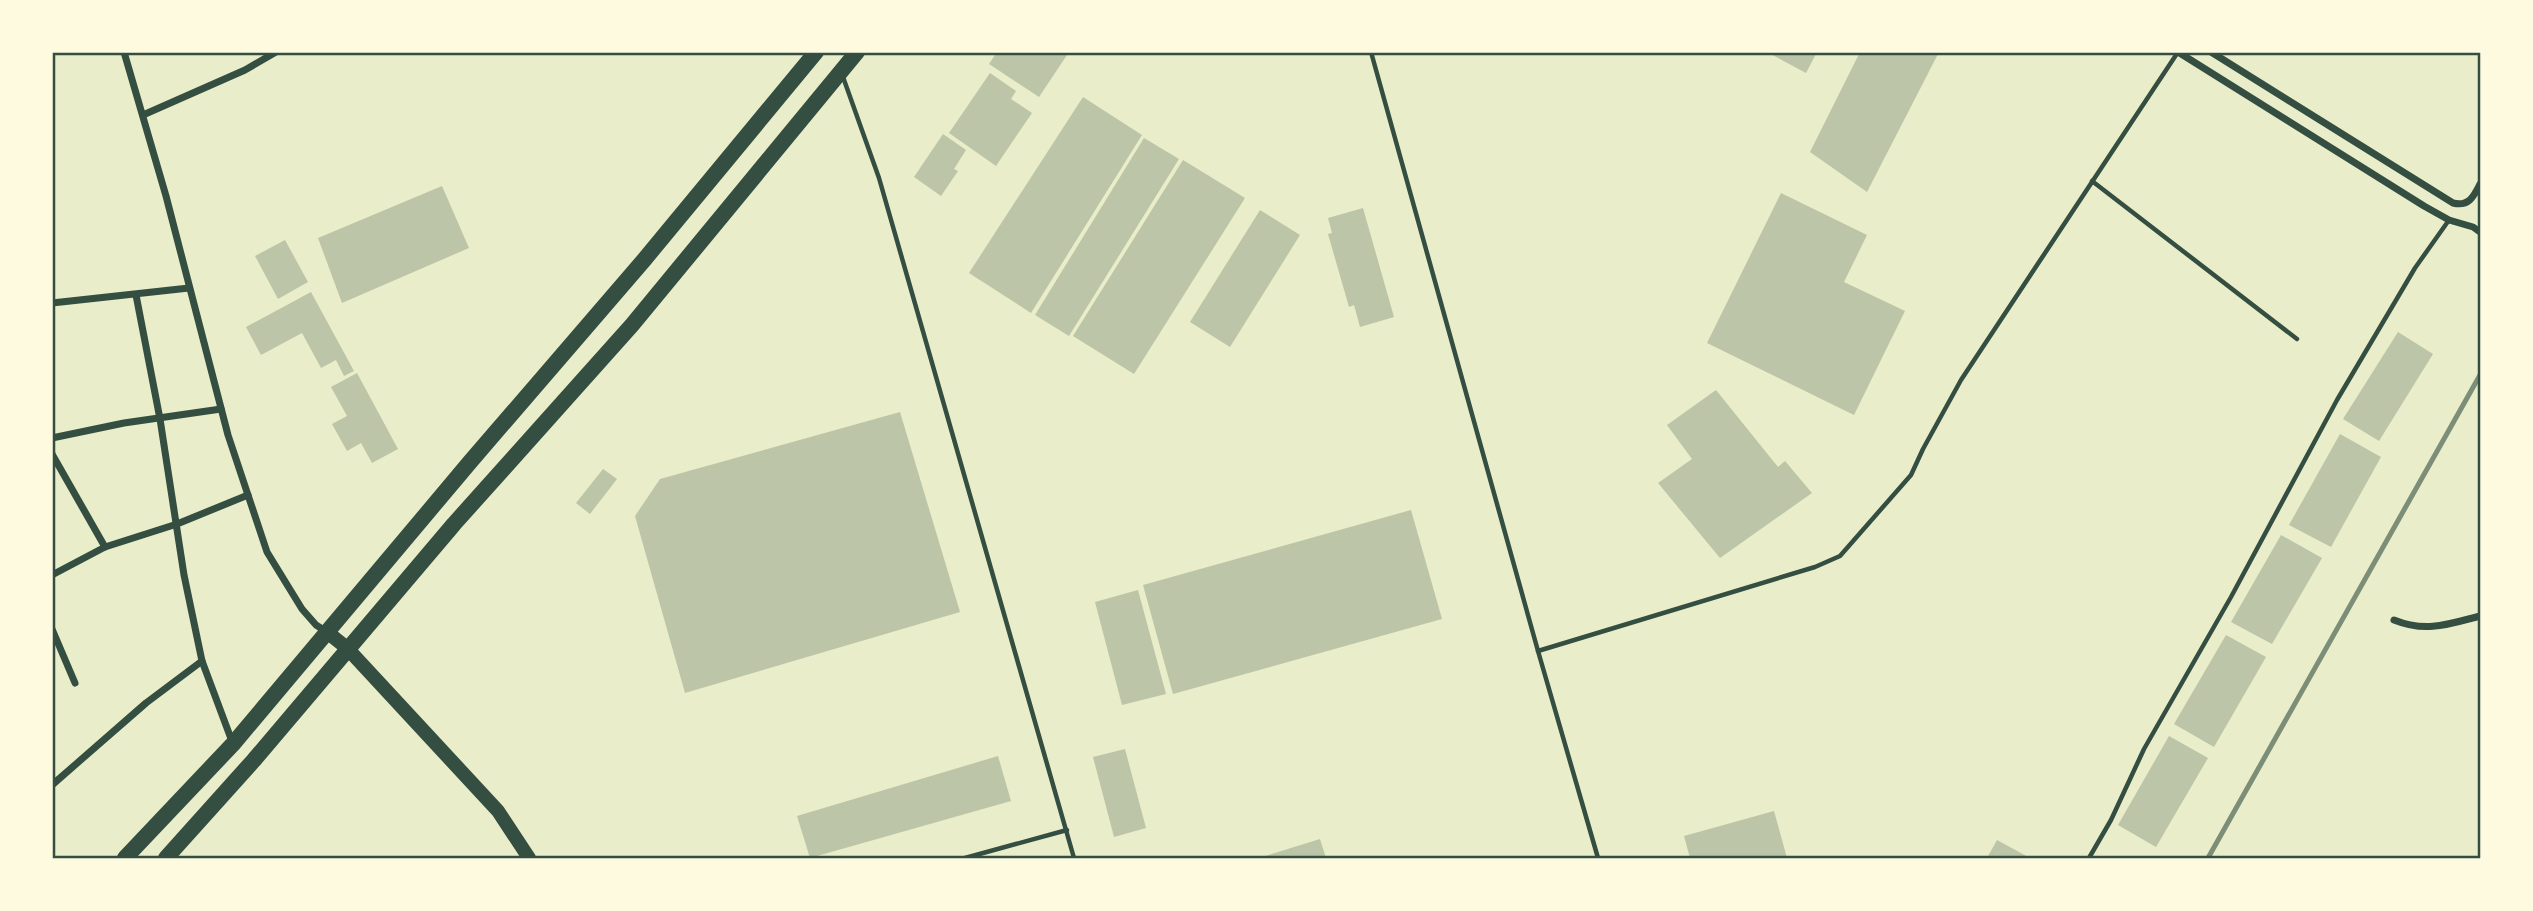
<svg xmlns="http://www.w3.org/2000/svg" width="2533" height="911" viewBox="0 0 2533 911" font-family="Rubik,sans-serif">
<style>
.building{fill:#bcc5a7}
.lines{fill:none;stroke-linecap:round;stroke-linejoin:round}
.service{stroke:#344e41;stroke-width:4.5}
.minor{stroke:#344e41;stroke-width:7}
.secondary{stroke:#344e41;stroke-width:14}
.primary{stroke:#344e41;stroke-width:16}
.rail{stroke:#7c8e77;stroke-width:5}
.neatline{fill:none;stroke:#344e41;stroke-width:2.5}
</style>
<rect width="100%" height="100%" fill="#e9edc9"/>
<g class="building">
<polygon points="997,52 1069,52 1039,97 989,64"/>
<polygon points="1767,52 1817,52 1806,73"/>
<polygon points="1860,52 1939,52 1867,192 1810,152"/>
<polygon points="990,73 1016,91 1011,99 1032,113 996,166 949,133"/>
<polygon points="1083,97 1142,135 1031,313 969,273"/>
<polygon points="943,134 966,150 954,169 958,171 941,196 914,177"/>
<polygon points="1144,138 1179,159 1069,336 1035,315"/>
<polygon points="1183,160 1245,198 1134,374 1073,336"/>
<polygon points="442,186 469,248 342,303 318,238"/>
<polygon points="1781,193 1867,235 1844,282 1905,311 1854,415 1707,343"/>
<polygon points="1363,208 1394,317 1360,327 1354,305 1349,307 1328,234 1332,233 1328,218"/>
<polygon points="1260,210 1300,235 1230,347 1190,322"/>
<polygon points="285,240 308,282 278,299 255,256"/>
<polygon points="311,292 354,371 344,376 336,360 321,368 302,333 261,355 246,327"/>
<polygon points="2398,332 2433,354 2379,441 2343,419"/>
<polygon points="357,373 398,449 372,463 361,443 347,451 332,424 347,416 331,387"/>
<polygon points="1716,390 1778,467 1785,461 1812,493 1720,558 1658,483 1692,459 1667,425"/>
<polygon points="900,412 960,612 685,693 635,516 660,479"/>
<polygon points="2340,434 2381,457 2331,547 2289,525"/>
<polygon points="603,469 617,479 590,514 576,503"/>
<polygon points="1411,510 1442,619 1173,694 1143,585"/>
<polygon points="2281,535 2322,558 2272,644 2231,622"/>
<polygon points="1138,590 1166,694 1122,705 1095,602"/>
<polygon points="2226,635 2266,657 2214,747 2174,724"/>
<polygon points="2169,736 2208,758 2156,847 2118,825"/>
<polygon points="1125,749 1146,828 1114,837 1093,757"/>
<polygon points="998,756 1011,801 810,858 797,816"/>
<polygon points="1774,811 1787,858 1690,858 1684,836"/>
<polygon points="1320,839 1326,858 1259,858"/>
<polygon points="1997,840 2030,858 1987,858"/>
</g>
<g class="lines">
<g class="service">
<polyline points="1371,52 1538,651 1598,858"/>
<polyline points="843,77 879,178 1074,858"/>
<polyline points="2092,181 2297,339"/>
<polyline points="1538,651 1815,567 1840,556 1911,475 1923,449 1961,380 2178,52"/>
<polyline points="965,858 1067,830"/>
<polyline points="2089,858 2111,820 2144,749 2231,597 2337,400 2415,268 2449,220"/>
</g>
<g class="minor">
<polyline points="124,52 166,196 228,435 267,552 302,609 316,625 327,632"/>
<polyline points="2178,52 2424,206 2449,220 2473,227 2480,232"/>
<path d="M2211 52 2453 203C2469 207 2474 196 2480 184"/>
<polyline points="143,115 245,70 276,52"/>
<polyline points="136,295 160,419 184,575 202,661 233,744"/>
<polyline points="52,303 189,288"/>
<polyline points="52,438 124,423 221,409"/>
<polyline points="52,454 105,547"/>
<polyline points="52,575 105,547 177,524 248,495"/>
<path d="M2394 620C2426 633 2449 624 2480 616"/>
<polyline points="52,629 75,683"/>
<polyline points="52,785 146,703 202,661"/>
</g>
<polyline class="secondary" points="327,632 347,648 498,811 529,858"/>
<g class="primary">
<polyline points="125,858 233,744 470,462 644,260 816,52"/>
<polyline points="166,858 254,760 454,524 632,325 857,52"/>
</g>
<polyline class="rail" points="2208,858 2480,375"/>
</g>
<rect width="2533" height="911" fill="none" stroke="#fefae0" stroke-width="108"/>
<rect x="54" y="54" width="2425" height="803" class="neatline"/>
</svg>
